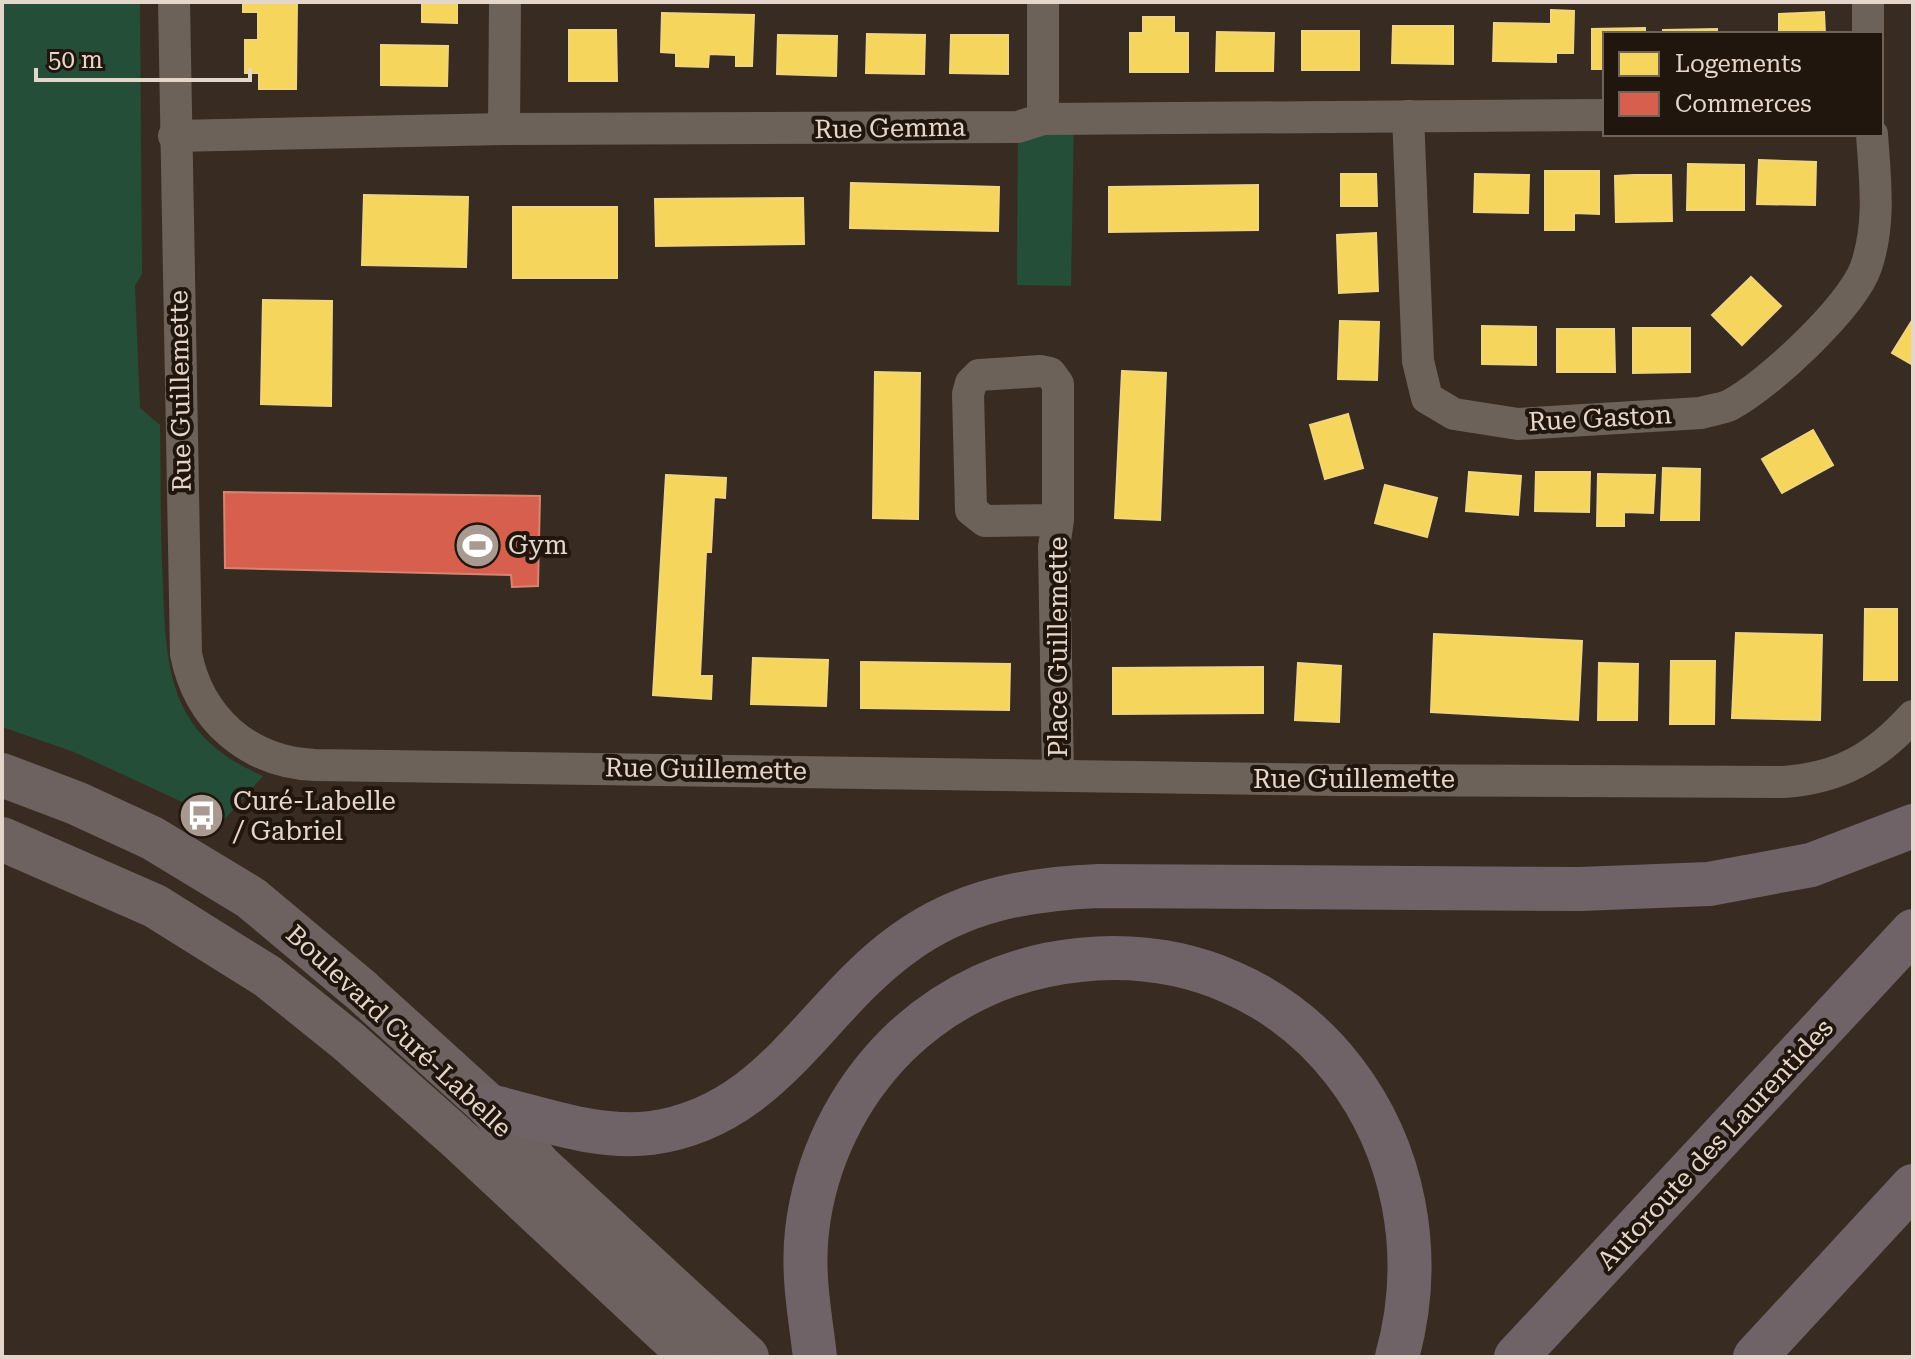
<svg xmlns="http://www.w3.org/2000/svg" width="1915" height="1359" viewBox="0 0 1915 1359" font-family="'Roboto Serif',serif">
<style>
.green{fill:#254e39}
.homes{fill:#f6d55c;stroke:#f1d57d;stroke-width:2}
.shops{fill:#d6604d;stroke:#da8373;stroke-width:2}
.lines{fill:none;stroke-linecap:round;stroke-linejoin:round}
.street{stroke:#6d625a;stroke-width:32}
.primary{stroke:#6e6261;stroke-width:44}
.highway{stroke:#706367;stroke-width:44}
.labels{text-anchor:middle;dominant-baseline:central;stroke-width:8;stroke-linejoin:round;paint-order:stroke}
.street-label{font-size:26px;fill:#e4d6cb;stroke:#20160e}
.poi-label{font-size:26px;fill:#e4d6cb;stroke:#20160e;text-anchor:start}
</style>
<rect width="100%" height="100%" fill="#382b21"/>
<g class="green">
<path d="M2 2H140L142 274 135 286 140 408 160 425C161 478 160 532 163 585 166 675 171 736 263 776L225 819 212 808 206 813 74 752 2 727Z"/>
<polygon points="1074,118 1071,286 1017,285 1018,127"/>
</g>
<g class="homes">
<polygon points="243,2 297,2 296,89 259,89 259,73 245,73 245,40 258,40 258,12 243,12"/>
<polygon points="422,2 457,2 457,23 422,22"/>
<polygon points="1551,10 1574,11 1573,53 1556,53 1556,62 1493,61 1494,23 1551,24"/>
<polygon points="1824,12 1825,34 1779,34 1779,14"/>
<polygon points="662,13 754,15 752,66 736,66 736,55 709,54 708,67 676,66 676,53 661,52"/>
<polygon points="1143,17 1174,17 1174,33 1188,33 1188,72 1130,72 1130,33 1143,33"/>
<polygon points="1393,26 1453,26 1453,64 1392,63"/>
<polygon points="1645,28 1645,34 1605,34 1605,69 1592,69 1592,29"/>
<polygon points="1717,29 1717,34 1663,34 1663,30"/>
<polygon points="569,30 616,30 617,81 569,81"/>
<rect x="1302" y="31" width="57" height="39"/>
<polygon points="1217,32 1274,33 1273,71 1216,71"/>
<polygon points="867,34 925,35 924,74 866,73"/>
<polygon points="778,35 837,36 836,76 777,74"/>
<polygon points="951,35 1008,35 1008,74 950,73"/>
<polygon points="381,45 448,46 447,86 381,85"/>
<polygon points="1759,160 1816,162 1815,205 1757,204"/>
<polygon points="1688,164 1744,165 1744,210 1687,210"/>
<polygon points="1545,171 1599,171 1599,214 1574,213 1574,230 1545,230"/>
<polygon points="1341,174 1376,174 1377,206 1341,206"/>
<polygon points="1475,174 1529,175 1528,213 1474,212"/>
<polygon points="1634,175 1671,175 1672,221 1616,222 1615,176"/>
<polygon points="851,183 999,187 998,231 850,228"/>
<polygon points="1258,185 1258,230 1109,232 1109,187"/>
<polygon points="364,195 468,197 466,267 362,265"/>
<polygon points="803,198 804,244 656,246 655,199"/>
<rect x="513" y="207" width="104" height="71"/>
<polygon points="1376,233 1378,291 1339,293 1337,235"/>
<polygon points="1751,277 1781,306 1742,345 1712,315"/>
<polygon points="263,300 332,301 331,406 261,404"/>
<polygon points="1913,319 1913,365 1892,353"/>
<polygon points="1340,321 1379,322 1377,380 1338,379"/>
<polygon points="1482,326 1536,327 1536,365 1482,364"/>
<polygon points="1633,328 1690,328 1690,372 1633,373"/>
<polygon points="1557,329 1614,329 1615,372 1557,372"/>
<polygon points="1122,371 1166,373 1160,520 1115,518"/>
<polygon points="875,372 920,373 918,519 873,518"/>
<polygon points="1348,414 1363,468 1325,479 1310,425"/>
<polygon points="1813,430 1833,465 1782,493 1762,459"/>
<polygon points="1663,468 1700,469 1699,520 1661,520"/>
<polygon points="1469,472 1521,476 1518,515 1466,511"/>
<polygon points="1536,472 1590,472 1589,512 1535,511"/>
<polygon points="1598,474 1655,475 1653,513 1624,512 1624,526 1597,526"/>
<polygon points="666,475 726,478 725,498 714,497 711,552 706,552 700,676 712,676 711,699 653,695"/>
<polygon points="1385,485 1437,498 1427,537 1375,523"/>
<polygon points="1865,609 1897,609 1897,680 1864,680"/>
<polygon points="1736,633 1822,635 1820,720 1732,718"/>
<polygon points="1434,634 1582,641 1578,720 1431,712"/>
<polygon points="753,658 828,660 826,706 751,704"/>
<polygon points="1671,661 1715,661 1714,724 1670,724"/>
<polygon points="861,662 1010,664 1009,710 861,708"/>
<polygon points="1298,663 1341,666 1339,722 1295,720"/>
<polygon points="1599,663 1638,664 1637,720 1598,720"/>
<polygon points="1263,667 1263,713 1113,714 1113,668"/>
</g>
<polygon class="shops" points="224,492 540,496 538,586 512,587 511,575 225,568"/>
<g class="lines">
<g class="street">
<path d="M174 2 186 654C199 719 248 762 315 765L1342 780 1784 782C1840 778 1876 757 1913 716"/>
<polyline points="1043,2 1043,119"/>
<polyline points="1868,2 1868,34"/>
<path d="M1408 116 1418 361 1427 398 1454 414 1518 424 1701 413C1710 410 1722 409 1730 405 1768 385 1852 307 1866 267 1881 223 1875 180 1872 134"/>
<polyline points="504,129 505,2"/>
<polyline points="174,136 504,129 1018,127 1043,119 1605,115"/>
<polyline points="1058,775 1054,547 1058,520 1058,384 1050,373 1041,371 979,375 971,383 968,394 971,510 985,521 1058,520"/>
</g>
<g class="primary">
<polyline points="2,775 76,803 152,838 251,898 361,990 489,1106 540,1166 747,1357"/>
<polyline points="2,839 155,906 267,976 348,1041 455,1136 692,1357"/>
</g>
<g class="highway">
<path d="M489 1106C541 1118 597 1140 651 1133 773 1116 814 1007 904 943 963 900 1027 889 1099 886L1580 889 1709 884 1811 865 1913 826"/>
<path d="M815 1357C810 1314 802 1275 807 1231 815 1161 847 1095 897 1045 947 996 1010 967 1079 960 1304 936 1455 1148 1397 1357"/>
<polyline points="1516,1357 1913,931"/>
<polyline points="1755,1357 1913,1186"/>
</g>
</g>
<defs>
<symbol id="stadium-disc" viewBox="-11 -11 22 22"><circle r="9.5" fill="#a89a90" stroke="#20160e"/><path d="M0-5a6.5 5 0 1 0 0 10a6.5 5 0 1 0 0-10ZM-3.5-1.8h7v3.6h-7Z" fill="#fff"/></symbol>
<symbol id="bus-disc" viewBox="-11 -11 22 22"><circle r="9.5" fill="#a89a90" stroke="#20160e"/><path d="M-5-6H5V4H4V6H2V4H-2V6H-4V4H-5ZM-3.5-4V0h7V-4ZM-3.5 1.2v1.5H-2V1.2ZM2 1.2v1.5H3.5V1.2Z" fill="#fff"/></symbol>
</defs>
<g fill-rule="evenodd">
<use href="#stadium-disc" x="452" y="520" width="51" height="51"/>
<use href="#bus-disc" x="176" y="790" width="51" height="51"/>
</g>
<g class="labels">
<g class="street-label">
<text transform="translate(890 128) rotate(-1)">Rue Gemma</text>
<text transform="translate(180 391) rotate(-91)">Rue Guillemette</text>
<text transform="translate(1600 418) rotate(-3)">Rue Gaston</text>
<text transform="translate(1058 647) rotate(-90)">Place Guillemette</text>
<text transform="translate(706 769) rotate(1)">Rue Guillemette</text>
<text x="1354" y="779">Rue Guillemette</text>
<text transform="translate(399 1031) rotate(43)">Boulevard Curé-Labelle</text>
<text transform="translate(1715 1144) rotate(-47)">Autoroute des Laurentides</text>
</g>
<g class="poi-label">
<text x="508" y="545">Gym</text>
<text x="233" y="801">Curé-Labelle<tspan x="233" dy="30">/ Gabriel</tspan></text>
</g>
</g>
<rect width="1915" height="1359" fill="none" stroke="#e4d6cb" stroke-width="8"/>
<rect x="1603" y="32" width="280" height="104" fill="#20160e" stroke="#6e635a" stroke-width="2"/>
<rect x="1619" y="52" width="40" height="24" fill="#f6d55c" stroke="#6e635a" stroke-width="2"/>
<text x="1675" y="72" font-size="24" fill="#e4d6cb">Logements</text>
<rect x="1619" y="92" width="40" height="24" fill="#d6604d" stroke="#6e635a" stroke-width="2"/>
<text x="1675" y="112" font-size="24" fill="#e4d6cb">Commerces</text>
<path d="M36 68v12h214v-12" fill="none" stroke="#e4d6cb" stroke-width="4"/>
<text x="48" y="68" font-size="24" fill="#e4d6cb" stroke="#20160e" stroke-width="6" paint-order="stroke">50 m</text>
</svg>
